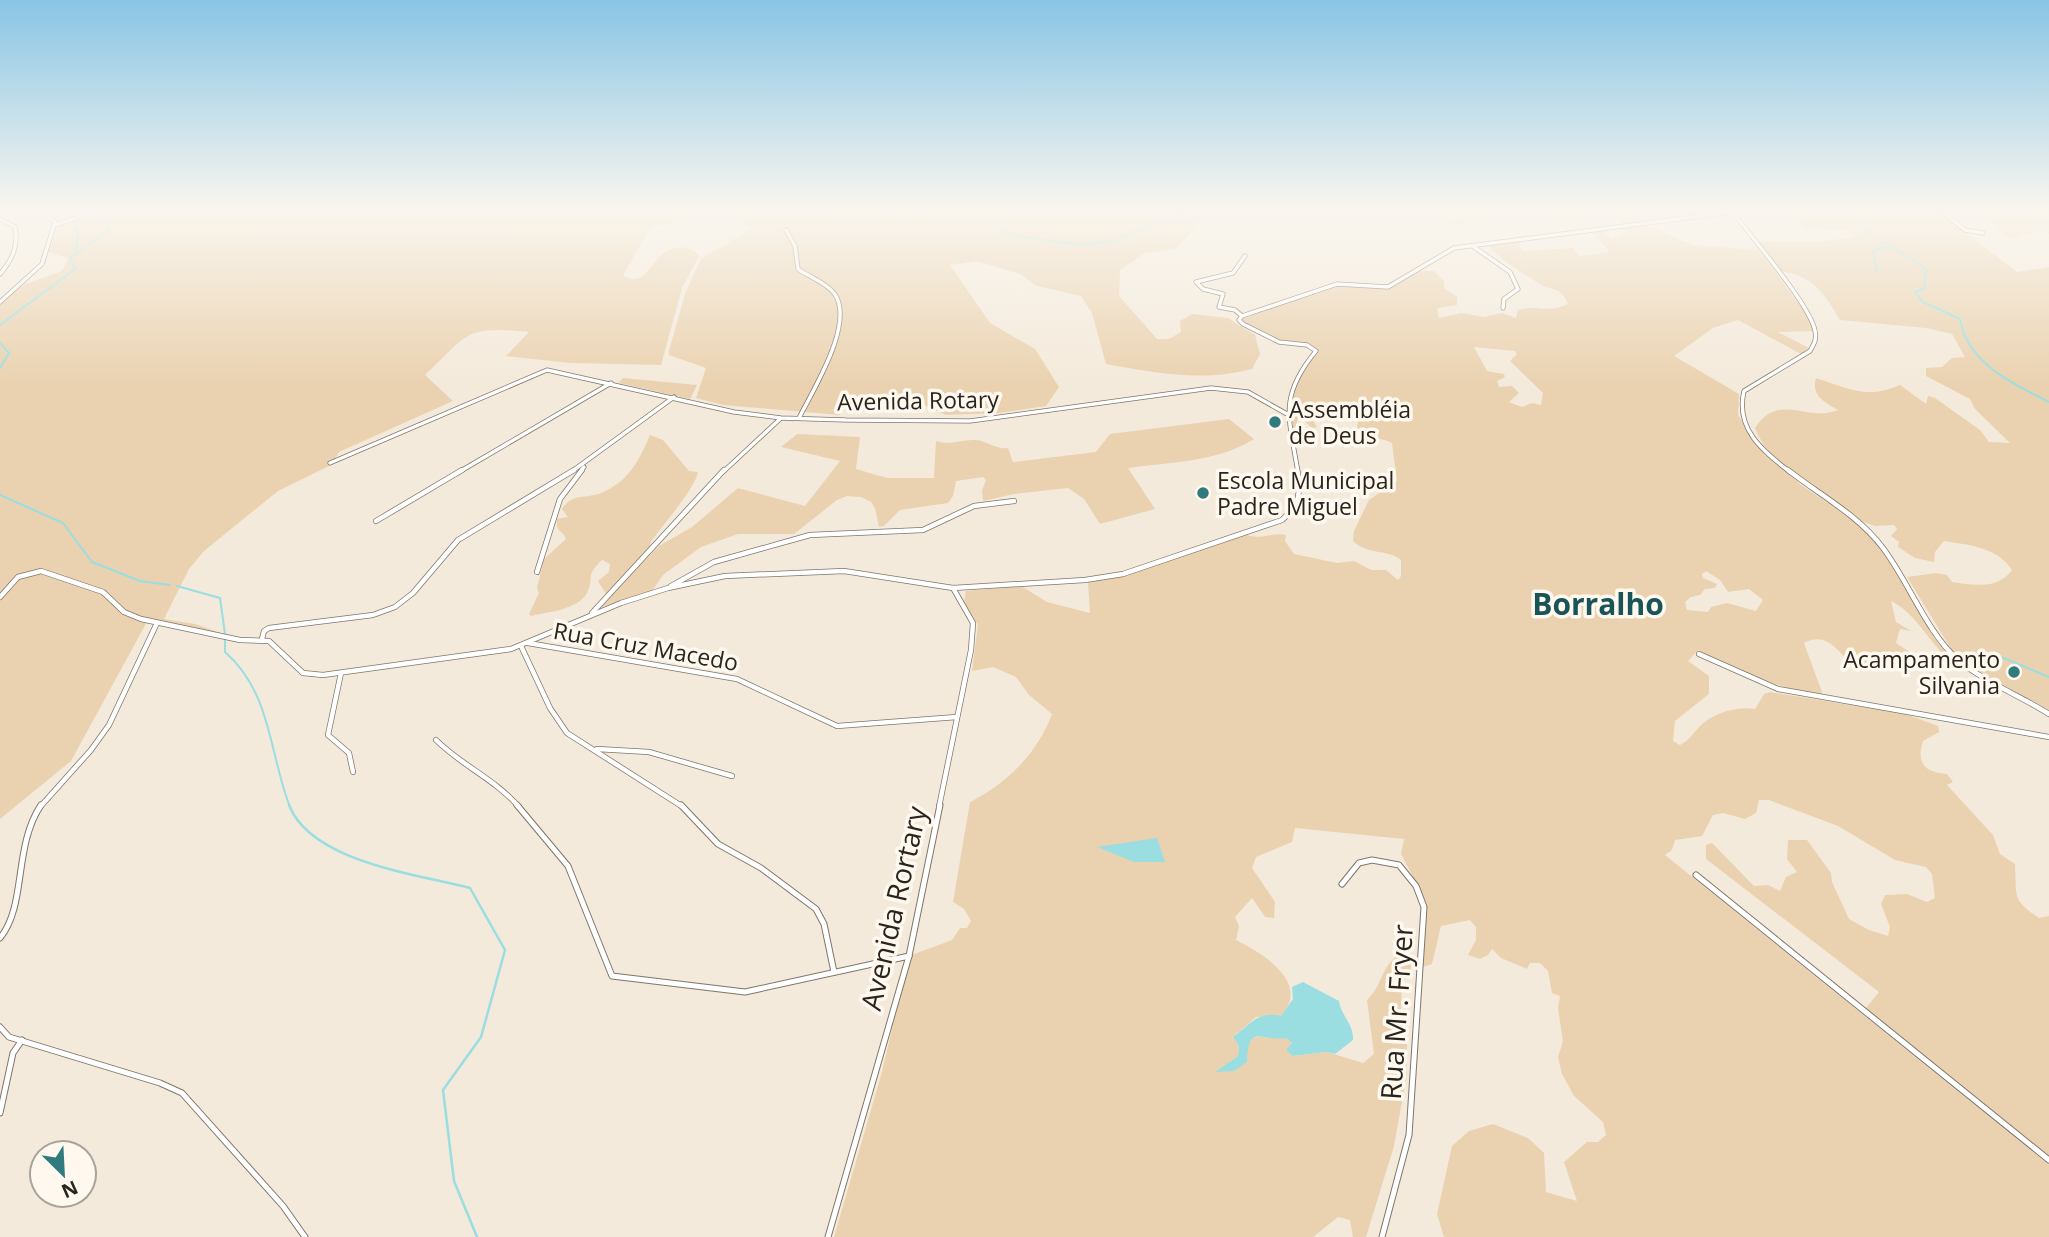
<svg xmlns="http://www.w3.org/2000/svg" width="2049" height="1237" viewBox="0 0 2049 1237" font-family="'Open Sans',sans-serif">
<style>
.green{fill:#ead2b0;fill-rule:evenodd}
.water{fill:#9adee1}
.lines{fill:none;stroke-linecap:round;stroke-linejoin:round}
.stream-far1{stroke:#9adee1;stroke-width:2}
.stream{stroke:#9adee1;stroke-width:2.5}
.street-far2-casing{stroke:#7f7669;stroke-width:5}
.street-far1-casing{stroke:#7f7669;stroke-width:6}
.street-casing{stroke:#7f7669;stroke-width:7}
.street-far2{stroke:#fff;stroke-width:3.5}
.street-far1{stroke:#fff;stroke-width:4.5}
.street{stroke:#fff;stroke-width:5}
.poi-dot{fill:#317a7d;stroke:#fef8ef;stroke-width:2.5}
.labels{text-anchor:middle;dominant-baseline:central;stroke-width:7;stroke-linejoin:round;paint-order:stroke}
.street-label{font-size:23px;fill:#28241e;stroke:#fef8ef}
.poi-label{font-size:23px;fill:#28241e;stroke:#fef8ef;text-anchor:start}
.near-street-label{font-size:28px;fill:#28241e;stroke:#fef8ef}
.district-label{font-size:30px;font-weight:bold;fill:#195558;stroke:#fef8ef}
</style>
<rect width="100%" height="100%" fill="#f4eadb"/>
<g class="green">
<path d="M103 210H1172L1194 214 1197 210H1214L1206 215 1176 249 1145 253 1120 270 1119 296 1157 339H1169L1181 332 1180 321 1192 314 1228 318 1255 335 1260 354 1252 369C1202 382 1157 373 1106 364L1092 313 1081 296 1037 286 1020 274 977 261 950 265 990 323 1035 349 1059 387 1046 406 999 413 946 415 922 404 847 396 840 415 723 405 696 398 706 368 669 355V351L685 294 701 259 751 229 727 212 651 227 623 275C651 294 651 242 685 248 692 249 695 251 699 256L682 288 661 365 571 363 506 356 529 332C465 326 470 332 425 375L453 401 339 452 331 465 278 491 204 551 189 569 164 619 195 624 229 636 148 620 71 761 0 819V303L23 285 62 271 68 258 48 252 58 227 102 215 100 212Z"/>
<polygon points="1428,210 1723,210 1623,224 1612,215 1560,220 1531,213 1454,225"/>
<path d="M1783 210H1936L2017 272 2049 267V710L1987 676 1953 652 1907 577 1936 573 1947 575 1952 582C1973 585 1998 590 2012 570 1997 547 1969 545 1944 541L1935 552 1934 562 1915 558 1898 547 1899 542 1891 536 1897 529 1894 525 1875 526 1863 522C1827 495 1772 472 1755 428 1779 391 1808 423 1838 410 1825 402 1811 397 1816 378 1847 388 1866 400 1900 385L1926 404 1928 396 1935 398 1980 430 1989 442 2010 443 1975 409 1970 399 1926 376V368L1942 367 1952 358 1965 357 1952 334 1926 328 1840 320C1824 292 1811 274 1777 271L1758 242C1780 242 1838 243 1856 236L1847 230 1807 229Z"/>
<polygon points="1969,210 2049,210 2049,234 2041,230 2011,238 1998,230 2001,228"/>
<path d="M1641 223 1693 245 1759 250 1806 314 1814 331 1778 332 1809 348 1801 354 1738 320 1713 328 1674 356 1739 394 1738 415 1755 441 1801 485 1860 524 1886 552 1942 645 1973 674C1938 665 1923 616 1891 601L1896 622 1911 631 1900 629 1896 643 1917 657 1920 664C1907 671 1897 664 1883 666 1875 668 1865 675 1857 669 1841 658 1830 629 1804 643L1823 695C1775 687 1740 674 1698 650L1688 661 1709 676V694L1675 721 1673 741 1680 745C1690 740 1693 733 1701 725 1714 713 1737 706 1755 709L1764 694 1770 692 1905 714 1938 726 1939 732 1923 741C1916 763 1924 772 1947 774L1953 782 1947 785 1993 835 2000 854 2015 864C2017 897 2011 899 2039 918L2049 916V1157L1866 1008 1879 992 1706 859V845L1712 843 1754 886 1768 885 1780 891 1786 877 1797 872 1787 859 1788 840H1807L1831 873 1832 882 1849 919 1869 930 1888 936 1890 927 1881 904 1885 895 1907 894 1927 902 1935 898 1932 874 1926 867 1895 860 1838 826 1769 800H1759L1756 813 1745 819 1723 813 1713 815 1702 836 1675 840 1672 850 1665 855 2049 1165V1237H1444L1437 1214 1452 1146 1469 1131 1493 1124 1528 1138 1544 1153 1546 1192 1577 1201 1564 1162 1587 1142H1598L1606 1135 1603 1122 1574 1096 1562 1074 1558 1057 1563 1041 1558 1008 1560 996 1552 993 1548 971 1540 963H1530L1527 969 1501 958 1492 949 1488 955 1480 959 1468 955 1476 940V927L1470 920 1441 926 1432 964 1423 967V896L1401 854 1404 839 1295 828 1292 842 1256 857 1252 868 1275 902 1274 918 1265 917 1252 898 1235 917 1239 926 1236 940C1264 954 1311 983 1281 1016L1256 1017 1233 1037 1239 1046 1238 1056 1217 1071H1234L1251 1038C1265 1035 1273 1040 1286 1038L1292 1043 1293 1056 1327 1052 1363 1063 1374 1054 1367 1000C1385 982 1379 967 1403 951 1416 960 1412 972 1402 983L1400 1034 1407 1045V1074L1394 1146 1366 1237H1353L1350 1220 1338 1217 1313 1237H834L882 1072 909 956 952 940 960 928H967L971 921 964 909 953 902 970 802C1007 783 1037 754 1052 714L1029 695 1016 677 993 667 972 671 978 625 964 602 966 591 1021 586 1047 602 1090 613 1088 582 1137 572 1245 534C1259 541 1272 532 1286 535L1285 541 1294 554 1337 563 1354 561 1371 570H1386L1398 580 1401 576V560C1387 549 1368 555 1353 541L1354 531 1369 500 1397 481 1392 443C1380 437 1368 439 1356 433L1358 422 1352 416 1311 414V418L1317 427 1312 428 1299 416 1297 422 1301 428H1293C1288 405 1292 383 1308 363 1311 359 1316 357 1319 351L1308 344 1278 341 1244 323 1242 319 1334 286 1389 289 1416 271H1434L1444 281V288L1457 297V305L1437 308 1439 318 1461 313 1485 317 1502 313 1516 318 1518 310C1539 304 1545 314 1568 304 1562 286 1550 291 1538 283 1522 272 1500 261 1488 245L1522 240 1520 247 1523 251 1573 248 1580 256 1610 252 1591 231H1603L1612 239 1628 231 1622 226ZM1474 347 1515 351 1517 354 1510 361 1543 393 1541 405 1532 403 1522 407 1509 402 1519 393 1512 386 1499 387 1497 381 1505 377 1504 374 1487 371ZM1706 571 1720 580 1728 592 1749 589 1763 600 1756 611 1727 603 1711 607 1708 612 1687 610 1685 602 1691 597 1700 595 1705 589 1715 588 1717 584 1703 578 1702 574Z"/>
<polygon points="623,378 697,385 690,399 619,383"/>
<path d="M1229 419 1254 439C1218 462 1170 462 1128 468L1155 509 1100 524 1084 499 1068 488 1014 494 983 501 982 490 986 480 983 477 956 481 953 496 948 503 900 510 884 526 879 527 875 508 871 502 861 497 847 496 837 500 794 534H738L701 547 663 575 652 591 598 608 659 546 692 527 738 488 805 506 840 461 781 447 797 434 860 437 856 469 887 478H934L936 441C950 446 961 439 976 440 988 441 996 450 1008 448L1013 462 1096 452 1110 434Z"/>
<path d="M650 435 663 440 689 471 698 472C695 489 663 524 651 542L650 545 654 547 606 594 598 581 609 572 610 564 602 560C584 577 595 577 587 593 578 610 547 612 531 616L529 614 539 593 537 588 544 559 566 539C563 530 555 532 557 519L568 517 562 509C572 493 586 499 601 493 628 482 639 461 650 435Z"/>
</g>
<g class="water">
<polygon points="1157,838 1165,862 1134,862 1097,847"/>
<path d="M1303 982 1339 1001C1341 1016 1354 1024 1353 1040L1335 1054 1327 1052 1293 1056 1286 1050 1292 1043 1286 1038C1261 1042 1248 1022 1247 1062L1234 1071 1215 1072 1238 1056 1239 1046 1233 1037C1250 1025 1258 1010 1281 1016L1293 999 1292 987Z"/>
</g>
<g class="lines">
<g class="stream-far1">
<polyline points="832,210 838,220 993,218 1011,235 1080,245 1113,241 1158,222 1184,223 1204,210"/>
<polyline points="1842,210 1872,233"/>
<polyline points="2025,210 2049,224"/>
<polyline points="70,214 78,232 76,251"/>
<path d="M1882 240 1926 269 1924 288 1915 292 1923 302 1960 319C1967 363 2013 384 2049 402"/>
<polyline points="1877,271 1873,251 1886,247"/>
<polyline points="0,325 75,269 70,258 107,232 108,226 99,221 110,210"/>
<polyline points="0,343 9,353 0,368"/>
<polyline points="0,495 63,523 92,562 140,581 170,585"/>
<polyline points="177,586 220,598 225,634"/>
<path d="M225 639V652C272 693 269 754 290 807"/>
<polyline points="1994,654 2049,677"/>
</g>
<path class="stream" d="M289 805C311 862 417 874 470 888L505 950 481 1037 443 1090 454 1181 477 1237"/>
<defs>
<g id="street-far2">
<polyline points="1172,210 1193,215"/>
<path d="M1731 210C1749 234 1811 306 1815 331 1817 339 1814 344 1810 351L1744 391C1735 429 1762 450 1790 472"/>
<polyline points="1940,210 1965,230 1983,233"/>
<path d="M0 219 15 227C19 246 12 260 0 274"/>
<polyline points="55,225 101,210"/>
<path d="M786 230 795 246 798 269C809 277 825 282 834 293 856 322 813 390 799 418"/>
<polyline points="1474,247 1510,272 1518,289 1504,299 1503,308"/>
<path d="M1245 256 1233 273 1196 282 1203 289 1223 294 1219 307 1235 310 1242 316 1239 320 1243 324 1279 342 1307 345 1316 351C1278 397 1289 418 1298 472"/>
<polyline points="0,302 42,264 55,222 40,210"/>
<polyline points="1242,316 1337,284 1388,287 1454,248 1732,212"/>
<polyline points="330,463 547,370 734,412 781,418 846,420 970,421 1211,388 1248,392 1287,414"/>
<polyline points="459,472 611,383"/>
<polyline points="571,472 674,397"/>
<polyline points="580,472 584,467"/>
<polyline points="723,472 780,419"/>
</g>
<g id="street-far1">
<path d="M1788 470C1821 496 1857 514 1883 548 1908 581 1927 632 1957 659 1984 682 2019 695 2049 714"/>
<polyline points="376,521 462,470"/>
<polyline points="537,572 560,499 582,470"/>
<polyline points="671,586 714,562 810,535 923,530 974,506 1014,501"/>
<path d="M0 597 18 577 41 571 103 592 124 612 141 619 240 640 269 641 303 673 323 675 511 649 621 603 668 588 725 576 844 571 953 588 1085 580 1123 574 1282 520C1300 504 1301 494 1297 470"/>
<polyline points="592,613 724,470"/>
<polyline points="262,639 264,631 269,628 373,615 395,607 413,593 458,540 574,470"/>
<polyline points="528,643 737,679 837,726 957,717"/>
<polyline points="521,646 550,708 567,733 683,807"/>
<polyline points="1699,654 1778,689 2049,737"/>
<polyline points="341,673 328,735 349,753 353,772"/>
<path d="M436 740C461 765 496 780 519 807"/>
<polyline points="597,749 649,752 732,776"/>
<polyline points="40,807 91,750 109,725 157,623"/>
<polyline points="939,807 971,650 973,623 953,588"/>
</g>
<g id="street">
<polyline points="517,805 568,866 612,976 745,992 909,956"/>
<polyline points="681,805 718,844 761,868 816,909 824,924 834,972"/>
<polyline points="1696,875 2049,1160"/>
<polyline points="1342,884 1359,863 1372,860 1399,865 1416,886 1424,907 1409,1135 1382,1237"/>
<path d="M0 938C27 905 13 847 41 805"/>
<polyline points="0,1027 9,1037 160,1083 182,1093 283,1206 305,1237"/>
<polyline points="0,1113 13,1053 22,1040"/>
<polyline points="828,1237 909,956 940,805"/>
</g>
</defs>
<use href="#street-far2" class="street-far2-casing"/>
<use href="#street-far1" class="street-far1-casing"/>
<use href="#street" class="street-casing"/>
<use href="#street-far2" class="street-far2"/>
<use href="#street-far1" class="street-far1"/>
<use href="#street" class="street"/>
</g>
<linearGradient id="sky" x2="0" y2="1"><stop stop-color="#89c5e5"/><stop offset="0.55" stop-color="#faf6ef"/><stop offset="1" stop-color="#faf6ef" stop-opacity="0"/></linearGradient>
<rect width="2049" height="383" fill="url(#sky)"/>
<g class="poi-dot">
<circle cx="1275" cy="422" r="7"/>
<circle cx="1203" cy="493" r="7"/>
<circle cx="2014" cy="672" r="7"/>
</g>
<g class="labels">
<g class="street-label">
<text transform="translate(918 400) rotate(-1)">Avenida Rotary</text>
<text transform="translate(646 646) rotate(10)">Rua Cruz Macedo</text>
</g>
<g class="poi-label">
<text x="1289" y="409">Assembléia<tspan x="1289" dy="26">de Deus</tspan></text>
<text x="1217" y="480">Escola Municipal<tspan x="1217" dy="26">Padre Miguel</tspan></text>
<text x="2000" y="659" text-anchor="end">Acampamento<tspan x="2000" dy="26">Silvania</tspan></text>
</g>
<g class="near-street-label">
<text transform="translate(893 908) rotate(-77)">Avenida Rortary</text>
<text transform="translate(1396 1012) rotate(-86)">Rua Mr. Fryer</text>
</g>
<g class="district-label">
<text x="1598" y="603">Borralho</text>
</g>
</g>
<g transform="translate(63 1174) rotate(156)"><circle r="33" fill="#fef8ef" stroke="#a8a39b" stroke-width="2"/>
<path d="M0-5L12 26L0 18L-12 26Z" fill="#317a7d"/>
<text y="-10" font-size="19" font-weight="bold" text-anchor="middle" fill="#28241e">N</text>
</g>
</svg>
